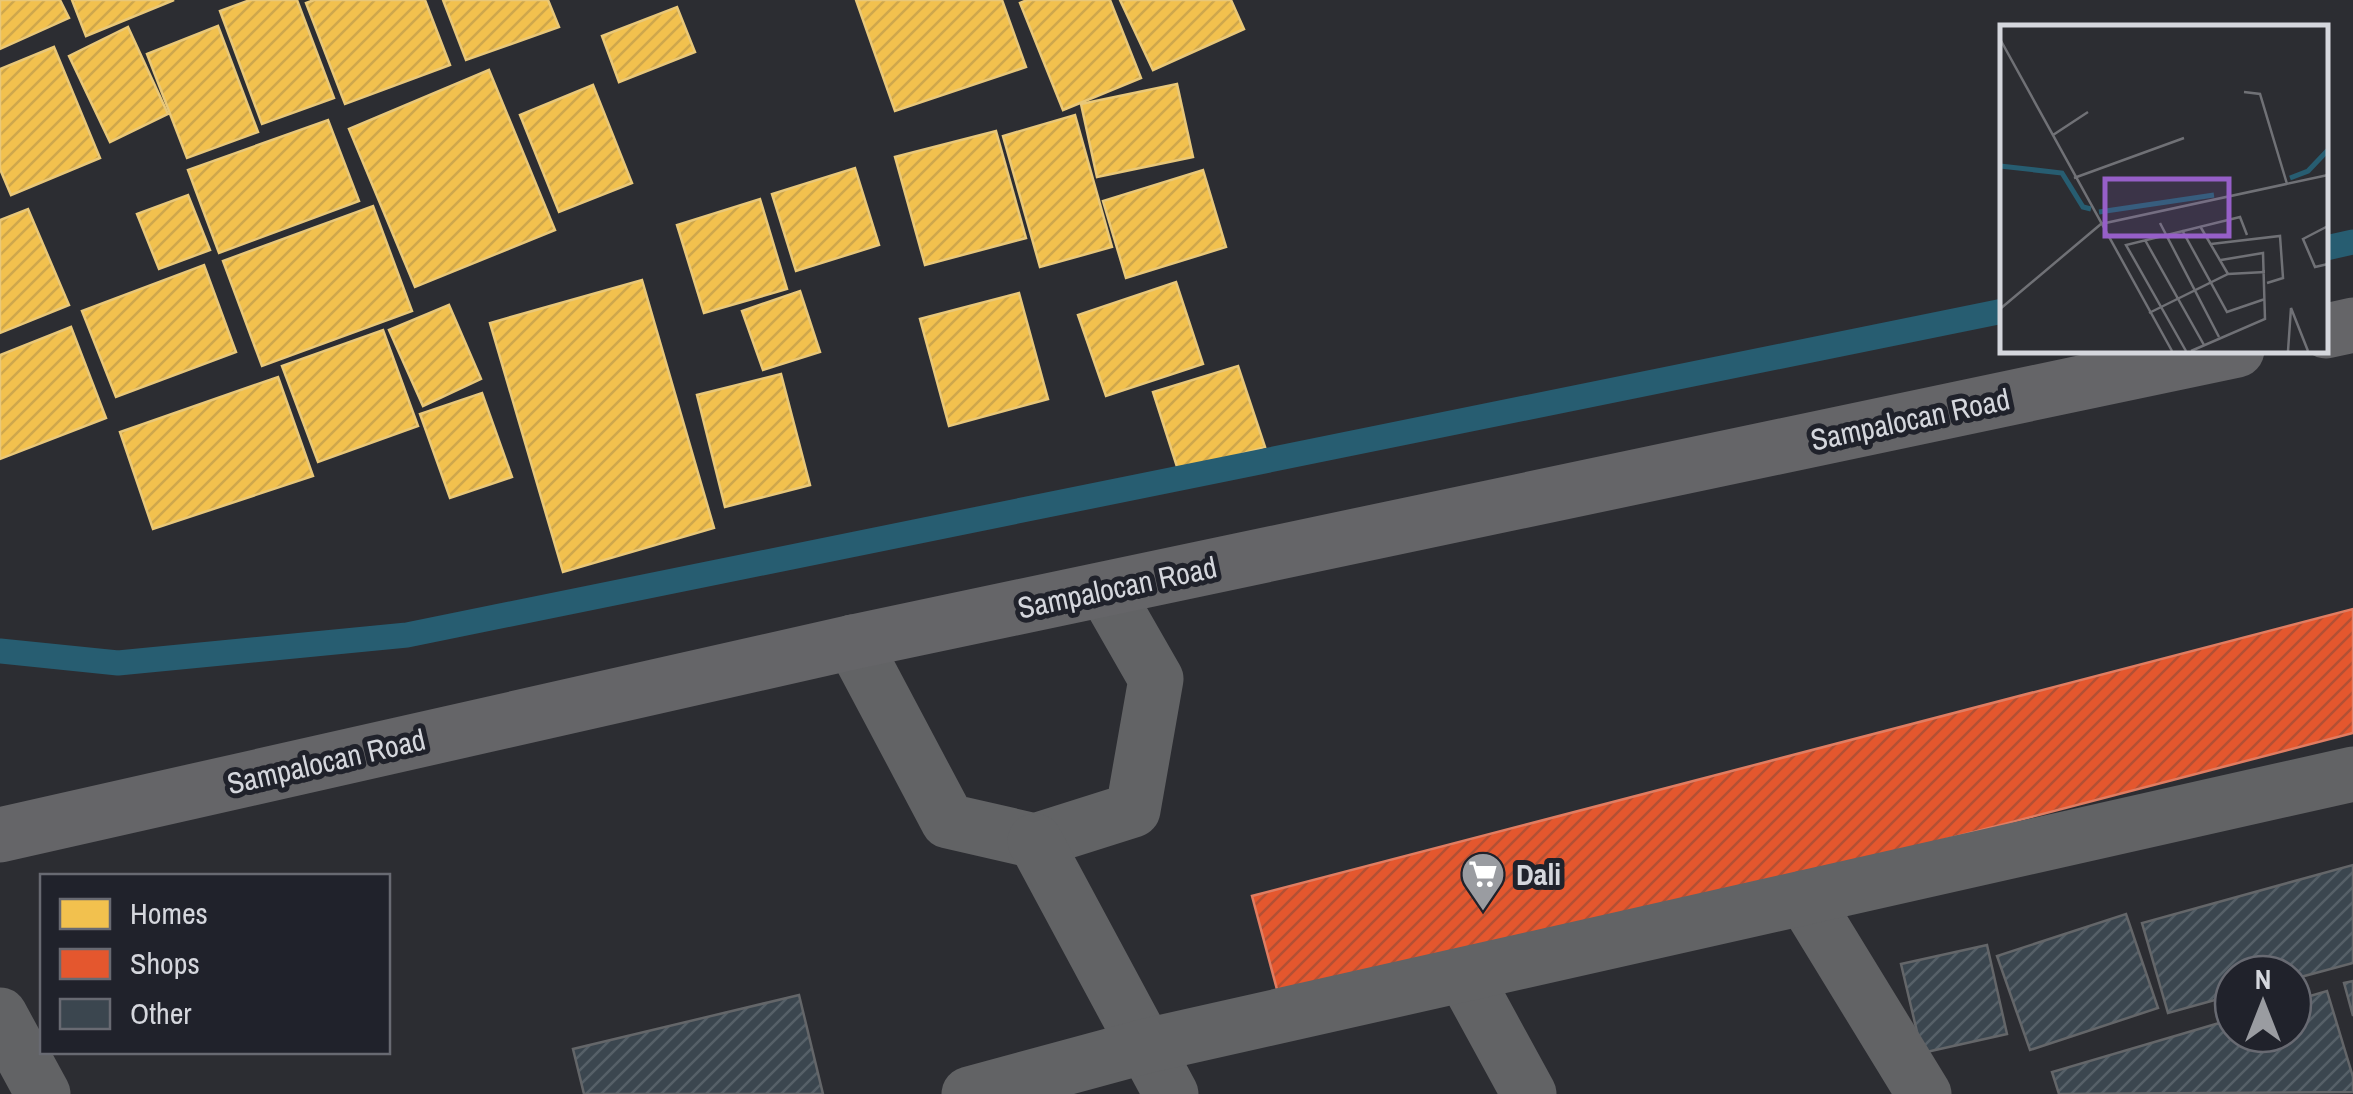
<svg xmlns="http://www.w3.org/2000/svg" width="2353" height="1094" viewBox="0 0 2353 1094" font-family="'Archivo Narrow',sans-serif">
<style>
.homes{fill:url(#homes-hatch);stroke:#e9c879;stroke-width:2.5}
.shops{fill:url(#shops-hatch);stroke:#e07d62;stroke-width:2.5}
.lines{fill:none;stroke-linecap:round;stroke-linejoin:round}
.stream{stroke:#275d71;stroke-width:25}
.building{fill:url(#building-hatch);stroke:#646669;stroke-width:2.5}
.street{stroke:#626365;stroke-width:55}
.secondary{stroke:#656568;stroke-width:55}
.labels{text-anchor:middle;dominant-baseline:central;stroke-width:10;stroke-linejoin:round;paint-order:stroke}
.street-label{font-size:30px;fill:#d5d7dd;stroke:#20222b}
.poi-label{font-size:30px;font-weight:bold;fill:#d5d7dd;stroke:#20222b;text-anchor:start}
.inset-river{fill:none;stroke:#275d71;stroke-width:5}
.inset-road{fill:none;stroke:#707176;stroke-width:2.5}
.view{fill:#965fc8;fill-opacity:0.15;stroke:#965fc8;stroke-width:5}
.inset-edge{fill:none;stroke:#d5d7dd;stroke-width:5}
</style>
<defs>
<pattern id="homes-hatch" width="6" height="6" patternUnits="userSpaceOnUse" patternTransform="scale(2.5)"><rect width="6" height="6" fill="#f2c14e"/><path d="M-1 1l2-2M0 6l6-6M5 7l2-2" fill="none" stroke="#cea74c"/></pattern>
<pattern id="shops-hatch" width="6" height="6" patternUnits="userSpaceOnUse" patternTransform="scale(2.5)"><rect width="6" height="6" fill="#e4572e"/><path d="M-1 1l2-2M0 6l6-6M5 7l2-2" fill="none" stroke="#b35034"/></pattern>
<pattern id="building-hatch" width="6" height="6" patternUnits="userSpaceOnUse" patternTransform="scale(2.5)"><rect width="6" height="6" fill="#3b464f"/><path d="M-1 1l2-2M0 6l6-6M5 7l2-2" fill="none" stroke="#566068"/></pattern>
</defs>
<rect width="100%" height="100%" fill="#2c2d32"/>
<g class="homes">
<polygon points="0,0 60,0 69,18 0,49"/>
<polygon points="72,0 174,0 86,36"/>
<polygon points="250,0 297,0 334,98 262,124 220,11"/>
<polygon points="314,0 425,0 450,65 345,104 306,3"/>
<polygon points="443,0 548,0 559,27 466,60"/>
<polygon points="856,0 1002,0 1026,67 895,111"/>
<polygon points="1027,0 1110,0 1141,78 1063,110 1020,3"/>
<polygon points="1120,0 1231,0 1244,29 1153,70"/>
<polygon points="677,7 695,52 619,82 602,36"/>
<polygon points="218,26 258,132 187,158 147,54"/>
<polygon points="128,27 168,114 110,142 69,56"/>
<polygon points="54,47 100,158 11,195 0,169 0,69"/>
<polygon points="489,70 555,230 415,287 349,129"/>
<polygon points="1177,84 1193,157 1097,177 1081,104"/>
<polygon points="593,85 632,183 559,212 520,115"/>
<polygon points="1075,115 1112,247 1040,267 1003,136"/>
<polygon points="328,120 359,201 219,253 188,170"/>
<polygon points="996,131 1026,238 925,265 895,157"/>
<polygon points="855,168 879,245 796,271 772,194"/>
<polygon points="1203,170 1226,247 1126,278 1103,201"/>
<polygon points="188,195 210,250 159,269 137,214"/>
<polygon points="760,199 787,289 704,313 677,225"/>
<polygon points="373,206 412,311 262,366 223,261"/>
<polygon points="28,209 69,305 0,333 0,220"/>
<polygon points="204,265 236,352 116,397 82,311"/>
<polygon points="642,280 714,528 563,572 490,323"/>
<polygon points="1176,282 1203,364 1106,396 1078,315"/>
<polygon points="800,291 820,352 763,370 742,311"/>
<polygon points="1019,293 1048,399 949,426 920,319"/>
<polygon points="449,305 481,379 423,406 389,330"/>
<polygon points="71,327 106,418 0,459 0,355"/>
<polygon points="383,330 418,426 318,462 282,366"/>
<polygon points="1238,366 1265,447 1179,473 1153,392"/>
<polygon points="781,374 810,485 725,507 697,395"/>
<polygon points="278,377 313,476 153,529 120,432"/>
<polygon points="482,393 512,477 450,498 420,414"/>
</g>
<polygon class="shops" points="2353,609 2353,733 1283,1012 1252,896"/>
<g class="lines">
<g class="stream">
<polyline points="2326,248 2353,242"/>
<polyline points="0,651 118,663 407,635 2003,311"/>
</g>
</g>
<g class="building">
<polygon points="2353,865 2353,963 2293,979 2293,974 2233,974 2233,995 2168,1013 2142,923"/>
<polygon points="2126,914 2158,1008 2030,1050 1997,956"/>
<polygon points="1987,945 2007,1034 1922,1053 1901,964"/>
<polygon points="2353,981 2353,1016 2344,983"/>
<polygon points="2327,991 2353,1077 2353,1092 2059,1094 2052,1072 2233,1019 2233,1034 2293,1034 2293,1001"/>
<polygon points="799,995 823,1094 584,1094 573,1049"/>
</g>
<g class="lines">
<g class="street">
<polyline points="853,642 948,821 1035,841 1133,810 1156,679 1105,590"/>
<polyline points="1035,841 1171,1094"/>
<polyline points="1804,898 1924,1094"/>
<polyline points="1464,975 1529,1094"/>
<polyline points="0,1015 43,1094"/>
<polyline points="969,1094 1146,1046 2353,774"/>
</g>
<g class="secondary">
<polyline points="2326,331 2353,325"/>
<polyline points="0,835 853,642 2237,350"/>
</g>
</g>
<defs>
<symbol id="supermarket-pin" viewBox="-11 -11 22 30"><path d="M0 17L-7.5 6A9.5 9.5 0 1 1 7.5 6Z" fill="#9a9ca1" stroke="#20222b"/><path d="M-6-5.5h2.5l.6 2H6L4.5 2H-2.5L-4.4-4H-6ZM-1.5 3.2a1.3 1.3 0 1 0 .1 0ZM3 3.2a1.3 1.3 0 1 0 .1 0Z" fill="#fff"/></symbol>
</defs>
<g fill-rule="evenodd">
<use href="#supermarket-pin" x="1458" y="849" width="50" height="68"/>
</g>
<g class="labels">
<g class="street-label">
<text transform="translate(1910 419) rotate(-12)">Sampalocan Road</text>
<text transform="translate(1117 587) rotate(-12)">Sampalocan Road</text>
<text transform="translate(326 761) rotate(-13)">Sampalocan Road</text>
</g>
<g class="poi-label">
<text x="1516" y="874">Dali</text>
</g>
</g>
<g transform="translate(2000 25)">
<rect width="328" height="328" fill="#2c2d32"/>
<path class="inset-river" d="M0 141 62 148 83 182 91 184M290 153 308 146 328 125M99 187 214 170"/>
<path class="inset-road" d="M0 14 172 326M244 67 260 69 287 159M53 110 88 87M74 153 184 113M160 198 219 312M200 201 228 249M328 201 303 214 315 242 328 239M182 205 227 287 265 274M145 215 204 320M211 219 280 211 283 253 267 258M0 284 101 199 328 150M149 288 228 249 265 247M186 326 126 220 240 192 247 210M191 326 265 294 263 228 221 235M288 326 291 283 308 326"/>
<path class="view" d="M105 154H229V211H105Z"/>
<rect width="328" height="328" class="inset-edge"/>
</g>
<rect x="40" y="874" width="350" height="180" fill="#20222b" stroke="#686a72" stroke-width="2.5"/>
<rect x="60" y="899" width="50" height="30" fill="#f2c14e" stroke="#686a72" stroke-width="2.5"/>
<text x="130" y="924" font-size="30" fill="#d5d7dd">Homes</text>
<rect x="60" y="949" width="50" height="30" fill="#e4572e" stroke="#686a72" stroke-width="2.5"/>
<text x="130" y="974" font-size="30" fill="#d5d7dd">Shops</text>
<rect x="60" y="999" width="50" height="30" fill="#3b464f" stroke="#686a72" stroke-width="2.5"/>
<text x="130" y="1024" font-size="30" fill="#d5d7dd">Other</text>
<g transform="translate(2263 1004)"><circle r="48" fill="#20222b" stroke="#686a72" stroke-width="2.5"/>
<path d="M0-8L18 38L0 25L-18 38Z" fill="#9a9ca1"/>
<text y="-15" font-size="28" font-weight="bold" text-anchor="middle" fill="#d5d7dd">N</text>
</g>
</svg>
